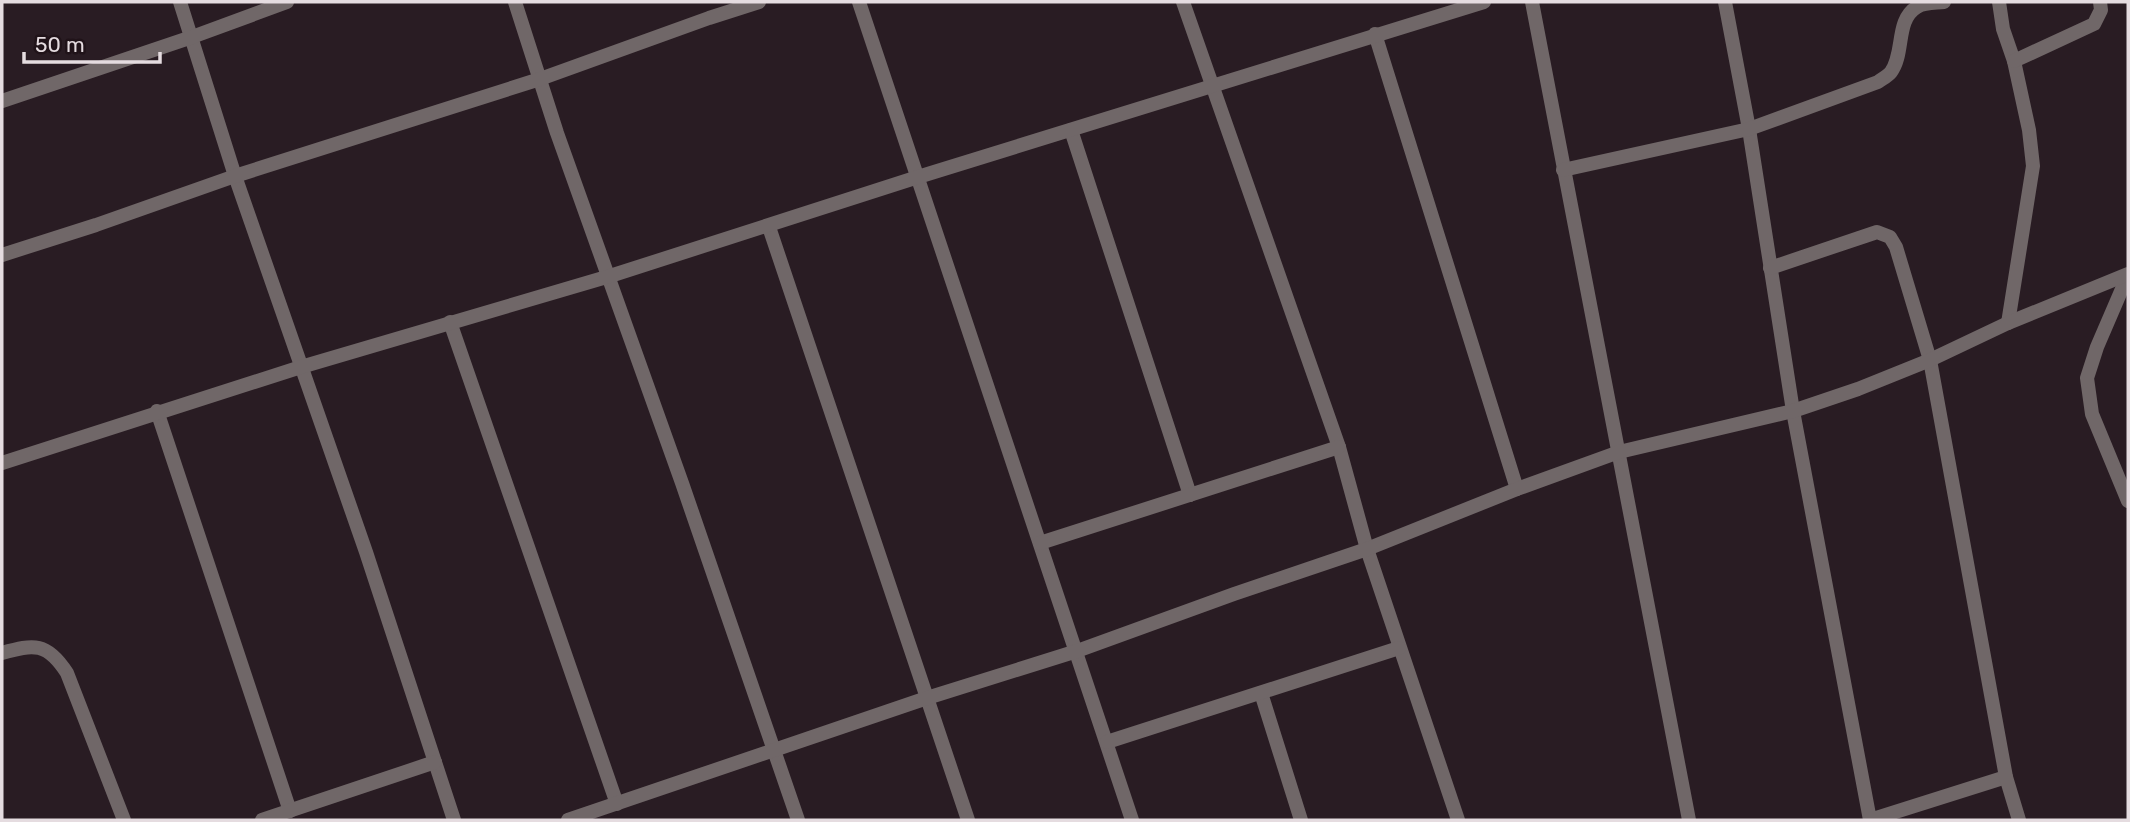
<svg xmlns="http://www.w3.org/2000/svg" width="2130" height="822" viewBox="0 0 2130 822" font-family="Rubik,sans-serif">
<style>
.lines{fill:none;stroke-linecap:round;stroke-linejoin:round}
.minor{stroke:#706768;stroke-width:14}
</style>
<rect width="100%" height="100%" fill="#291c23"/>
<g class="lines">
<g class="minor">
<polyline points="180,2 235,176 366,552 454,820"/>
<polyline points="515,2 557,133 682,483 798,820"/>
<polyline points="859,2 1132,820"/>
<polyline points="1183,2 1339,447 1367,549 1458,820"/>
<polyline points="1532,2 1689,820"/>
<polyline points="1725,2 1749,129 1793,411 1870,820 2006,777"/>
<polyline points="1999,2 2003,29 2014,61 2029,130 2033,166 2008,323"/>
<polyline points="1375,34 1517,489"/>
<polyline points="2014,61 2094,24 2101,10 2100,2"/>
<polyline points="2,101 192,37 287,2"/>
<polyline points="1071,130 1190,495"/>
<path d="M1563 170 1749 129 1878 82C1882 79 1888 76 1891 72 1905 53 1895 20 1917 7 1924 2 1936 3 1944 2"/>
<polyline points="769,227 968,820"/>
<polyline points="2,255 96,225 235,176 540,79 709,18 759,2"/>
<polyline points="1770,268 1877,232 1890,237 1896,247 1930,360 2006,777 2019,820"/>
<polyline points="2128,275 2097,347 2087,378 2092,414 2128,501"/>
<polyline points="450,322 617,804"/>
<polyline points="157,411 290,811"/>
<polyline points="2,463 301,367 610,276 918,177 1484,2"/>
<polyline points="1040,543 1339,447"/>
<path d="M2 653C34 644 47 642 67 673L124 820"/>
<polyline points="1261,693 1301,820"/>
<polyline points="1107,742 1399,648"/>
<polyline points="262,820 435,762"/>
<polyline points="568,820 927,698 1077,651 1234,594 1367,549 1517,489 1619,452 1793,411 1858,389 1930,360 2008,323 2128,274"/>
</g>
</g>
<rect width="2130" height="822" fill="none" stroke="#e5dce0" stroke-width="7"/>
<path d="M24 52v10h136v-10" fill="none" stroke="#e5dce0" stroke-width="3.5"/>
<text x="35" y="52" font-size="21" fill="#e5dce0" stroke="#201319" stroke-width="5" paint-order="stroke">50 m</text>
</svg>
